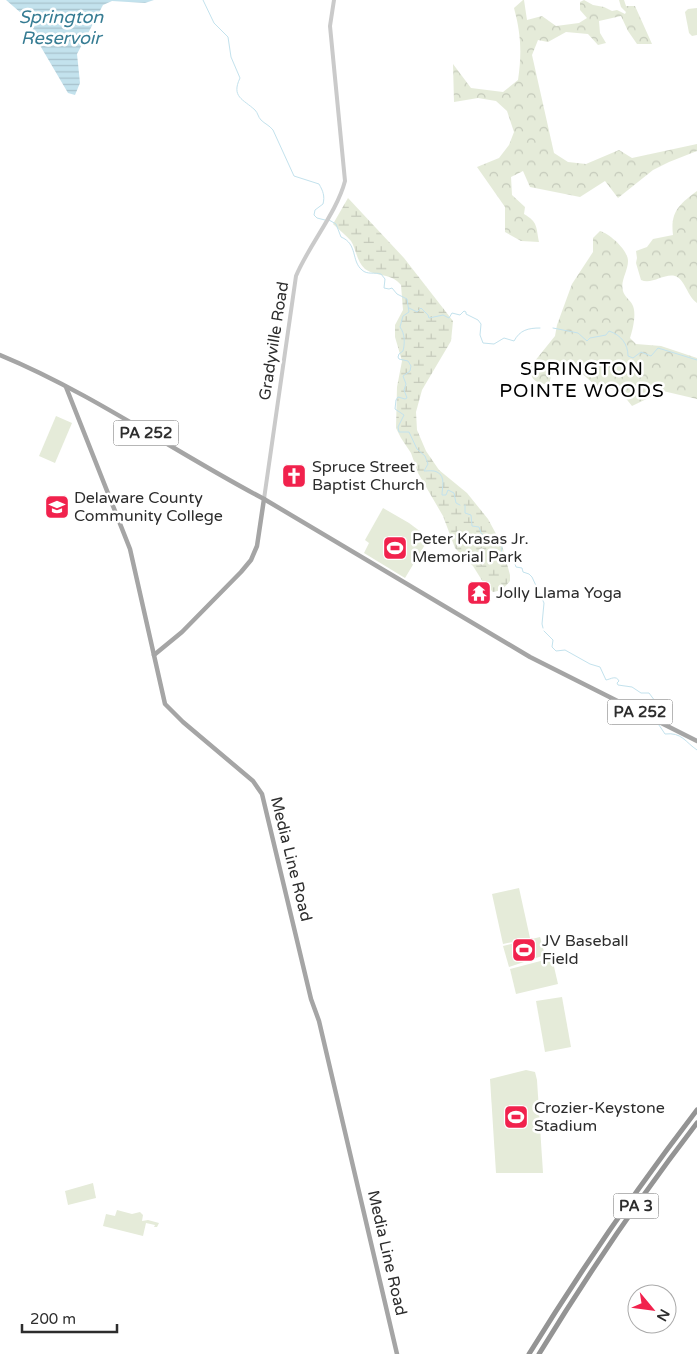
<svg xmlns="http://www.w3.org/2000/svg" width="697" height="1354" viewBox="0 0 697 1354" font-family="'Varela Round',sans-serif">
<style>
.green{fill:#e5ebd9}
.forest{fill:url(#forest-crowns)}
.wetland{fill:url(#wetland-marsh)}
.water{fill:url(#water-rules)}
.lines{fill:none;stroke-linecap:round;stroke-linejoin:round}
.stream{stroke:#c3e2ed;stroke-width:1}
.minor{stroke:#cacaca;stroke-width:4}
.major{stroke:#a5a5a5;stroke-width:4.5}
.highway{stroke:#949494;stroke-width:5}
.labels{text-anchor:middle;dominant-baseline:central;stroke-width:5;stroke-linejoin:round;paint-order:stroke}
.shield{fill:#fff;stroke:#6c6c6c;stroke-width:1}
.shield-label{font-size:15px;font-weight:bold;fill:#2d2d2d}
.street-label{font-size:16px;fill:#2d2d2d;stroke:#fff}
.poi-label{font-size:16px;fill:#2d2d2d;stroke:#fff;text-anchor:start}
.water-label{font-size:18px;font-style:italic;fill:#367c93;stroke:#fff}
.quarter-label{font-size:19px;letter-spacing:1px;fill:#000;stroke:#fff}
</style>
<defs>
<pattern id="forest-crowns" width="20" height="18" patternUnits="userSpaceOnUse" patternTransform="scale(1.25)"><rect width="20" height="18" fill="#e5ebd9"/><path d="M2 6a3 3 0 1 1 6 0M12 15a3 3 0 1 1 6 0" fill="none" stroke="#c5cabb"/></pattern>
<pattern id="wetland-marsh" width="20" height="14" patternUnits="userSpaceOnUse" patternTransform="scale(1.25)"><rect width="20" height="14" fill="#e5ebd9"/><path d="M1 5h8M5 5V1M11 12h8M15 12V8" fill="none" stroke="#c5cabb"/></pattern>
<pattern id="water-rules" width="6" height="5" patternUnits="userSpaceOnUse" patternTransform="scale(1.25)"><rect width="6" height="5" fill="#c3e2ed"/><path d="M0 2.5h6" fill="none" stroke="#a8c2cc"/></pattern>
</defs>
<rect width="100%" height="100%" fill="#fff"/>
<g class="green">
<polygon points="697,8 697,35 692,36 689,33 685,12 688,9"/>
<polygon points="56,416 72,423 55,463 39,456"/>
<polygon points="383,508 409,523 429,538 405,578 364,553 369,543 365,540"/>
<polygon points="519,888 530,938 503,944 492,894"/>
<polygon points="540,937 545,955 509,967 503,946"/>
<polygon points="552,958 558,984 516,994 510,969"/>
<polygon points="562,997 571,1047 545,1052 536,1001"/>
<polygon points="526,1070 535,1072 537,1080 543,1173 496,1173 490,1079"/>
<polygon points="93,1183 96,1198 68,1205 65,1191"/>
<polygon points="117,1210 132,1214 140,1212 143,1215 142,1221 148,1220 159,1223 157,1227 154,1227 155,1225 146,1223 143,1236 103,1226 106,1214 115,1216"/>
</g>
<g class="forest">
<path d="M523 0H524L527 20 542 16 556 26 579 23 587 18 580 10V2L584 0 593 5 604 7 612 11 617 10 625 14 626 12 621 7 619 0H624L626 6H635L652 44H637L628 31 621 16 599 21 600 33 606 43 598 45 588 34 566 32 548 42 538 40 532 55 554 153 568 162 586 164 619 150 632 158 697 144V151L669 162 653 170 618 198 605 181 580 197 530 187 523 171 511 177 512 195 525 207 524 214C538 222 536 227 539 242L521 241 505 232V207L477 167 499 158 509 145 514 132 507 111 496 101 478 98 454 102 453 64 471 88 503 92 518 80C522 53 521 34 514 8Z"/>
<path d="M697 191V303C687 296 685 279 675 276 664 273 652 285 641 280L636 263 637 258 636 251 647 247 653 239 673 235C670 211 680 204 697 191Z"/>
<path d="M600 231C610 234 628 250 628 261 628 271 620 281 623 291 624 296 630 300 632 304 637 312 633 329 630 338L636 344 661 346 697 358V399L663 391 632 406 620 391 595 385 578 370 565 365 558 367 551 376 549 385C536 382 531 382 530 367L555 336 557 325 572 284 593 252V238Z"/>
</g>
<path class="wetland" d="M348 198 404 258 453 321 451 341 422 390 416 412 417 430 426 451 439 470 467 493 488 519 502 545 510 575V581L502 590 493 592 483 582 473 566 455 548 443 516 418 473 411 453 401 438 396 428 397 387 402 361 395 337V325L403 310 401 285C392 273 376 277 365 269 357 262 356 249 351 241 346 235 339 230 333 224Z"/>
<polygon class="water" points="6,0 154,0 145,3 112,1 103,5 77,54 80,83 75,95 68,93 21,13"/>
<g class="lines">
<g class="stream">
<path d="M203 0 214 23 228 37 231 57 240 78C231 97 243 99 255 110 258 113 258 117 261 120 265 124 269 125 273 130L294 176 319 184C323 191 325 196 323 204L315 210 314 215 317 218 325 220"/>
<path d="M329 220 336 224 341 237C358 244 351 261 362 270 367 275 375 272 381 274L385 279 384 288 389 289 392 288 397 294 407 299 409 312 403 316 400 327C405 334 405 343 403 351L399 354 398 357 399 359 408 361 411 366 410 371 403 376 406 384 404 390 407 398 405 399 398 397 396 400 395 409 404 415 398 427 399 432H409L417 449 425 456 428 464 424 471C427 471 434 470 437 472 446 476 442 488 442 495H446L448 490 454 493 456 503 460 505"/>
<path d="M409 308 417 312 421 308 428 315 429 318 443 315 449 318 452 313 460 315 464 311 466 312V314L478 320 481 324 480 335 483 343 494 344 504 338 514 341C520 330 528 328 540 328"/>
<path d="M553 328 578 333 587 341 590 338 606 335 609 331C621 335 628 344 628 356L633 358 641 352 651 356 658 348 697 360"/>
<polyline points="465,505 465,513 471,515 472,526 479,527 481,533 491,542 502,546 501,556 503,559 509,559 514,561 516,567 522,568 523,572 529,574 532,577 544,603 542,624 543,628"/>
<path d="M544 631 553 640 552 647 556 651 565 650 590 664 600 667 606 680C611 679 616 675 619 681L617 683 618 685 632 687 641 693H649L655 701V716"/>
<path d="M655 722 659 725 665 734C682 732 685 742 697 750"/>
</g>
<path class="minor" d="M264 499 296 276C309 245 337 212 345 181L330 26 334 0"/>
<g class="major">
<path d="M0 355C92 393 176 453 264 499L530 657 697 741"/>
<polyline points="66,387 130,549 165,704 183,722 253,781 262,794 311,999 319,1021 397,1354"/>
<polyline points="154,655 182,632 241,572 251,560 257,546 264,499"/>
</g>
<g class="highway">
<path d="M529 1354C581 1270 637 1188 697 1110"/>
<path d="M539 1354C588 1274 640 1197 697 1123"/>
</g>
</g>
<defs>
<symbol id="church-square" viewBox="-11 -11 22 22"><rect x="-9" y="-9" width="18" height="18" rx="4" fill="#f1224d" stroke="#fff"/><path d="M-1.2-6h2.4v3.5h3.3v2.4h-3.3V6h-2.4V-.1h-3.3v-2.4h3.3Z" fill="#fff"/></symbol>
<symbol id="university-square" viewBox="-11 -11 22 22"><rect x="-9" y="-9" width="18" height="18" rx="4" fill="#f1224d" stroke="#fff"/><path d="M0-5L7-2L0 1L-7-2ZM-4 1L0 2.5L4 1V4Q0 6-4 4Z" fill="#fff"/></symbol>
<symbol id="stadium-square" viewBox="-11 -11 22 22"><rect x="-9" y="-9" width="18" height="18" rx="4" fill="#f1224d" stroke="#fff"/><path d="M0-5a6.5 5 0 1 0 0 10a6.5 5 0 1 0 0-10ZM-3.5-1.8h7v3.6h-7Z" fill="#fff"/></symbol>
<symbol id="temple-square" viewBox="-11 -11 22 22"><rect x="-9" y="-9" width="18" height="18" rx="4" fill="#f1224d" stroke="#fff"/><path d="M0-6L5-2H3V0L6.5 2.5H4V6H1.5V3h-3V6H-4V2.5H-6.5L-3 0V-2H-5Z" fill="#fff"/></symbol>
</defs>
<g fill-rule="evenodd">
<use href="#church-square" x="280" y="462" width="28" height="28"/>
<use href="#university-square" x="43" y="493" width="28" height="28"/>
<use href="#stadium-square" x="381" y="534" width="28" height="28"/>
<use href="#temple-square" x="465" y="579" width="28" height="28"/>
<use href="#stadium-square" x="510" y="936" width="28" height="28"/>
<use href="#stadium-square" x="502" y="1103" width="28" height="28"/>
</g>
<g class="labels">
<g class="shield">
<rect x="113.5" y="420.5" width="65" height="25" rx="4"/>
<rect x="607.5" y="699.5" width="65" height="25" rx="4"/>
<rect x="613.5" y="1193.5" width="45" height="25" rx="4"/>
</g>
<g class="shield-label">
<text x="146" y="433">PA 252</text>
<text x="640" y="712">PA 252</text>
<text x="636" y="1206">PA 3</text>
</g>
<g class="street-label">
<text transform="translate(274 341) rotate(-81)">Gradyville Road</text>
<text transform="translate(291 859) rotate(76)">Media Line Road</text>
<text transform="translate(387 1253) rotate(77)">Media Line Road</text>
</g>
<g class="poi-label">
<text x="312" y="467">Spruce Street<tspan x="312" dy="18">Baptist Church</tspan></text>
<text x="74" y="498">Delaware County<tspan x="74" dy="18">Community College</tspan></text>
<text x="412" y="539">Peter Krasas Jr.<tspan x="412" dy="18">Memorial Park</tspan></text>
<text x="496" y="593">Jolly Llama Yoga</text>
<text x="542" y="941">JV Baseball<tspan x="542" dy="18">Field</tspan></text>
<text x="534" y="1108">Crozier-Keystone<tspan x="534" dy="18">Stadium</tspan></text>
</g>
<g class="water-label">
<text x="61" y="17">Springton<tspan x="61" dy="21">Reservoir</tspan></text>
</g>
<g class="quarter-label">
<text x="582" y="369">SPRINGTON<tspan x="582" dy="22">POINTE WOODS</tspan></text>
</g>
</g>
<g transform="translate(652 1309) rotate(119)"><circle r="24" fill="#ffffff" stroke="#ababab"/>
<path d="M0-4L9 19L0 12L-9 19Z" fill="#f1224d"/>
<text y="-8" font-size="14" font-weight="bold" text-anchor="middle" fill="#2d2d2d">N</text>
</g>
<path d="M22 1324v8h95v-8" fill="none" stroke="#2d2d2d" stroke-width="2.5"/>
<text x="30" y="1324" font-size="15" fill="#2d2d2d" stroke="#ffffff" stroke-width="4" paint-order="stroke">200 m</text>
</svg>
